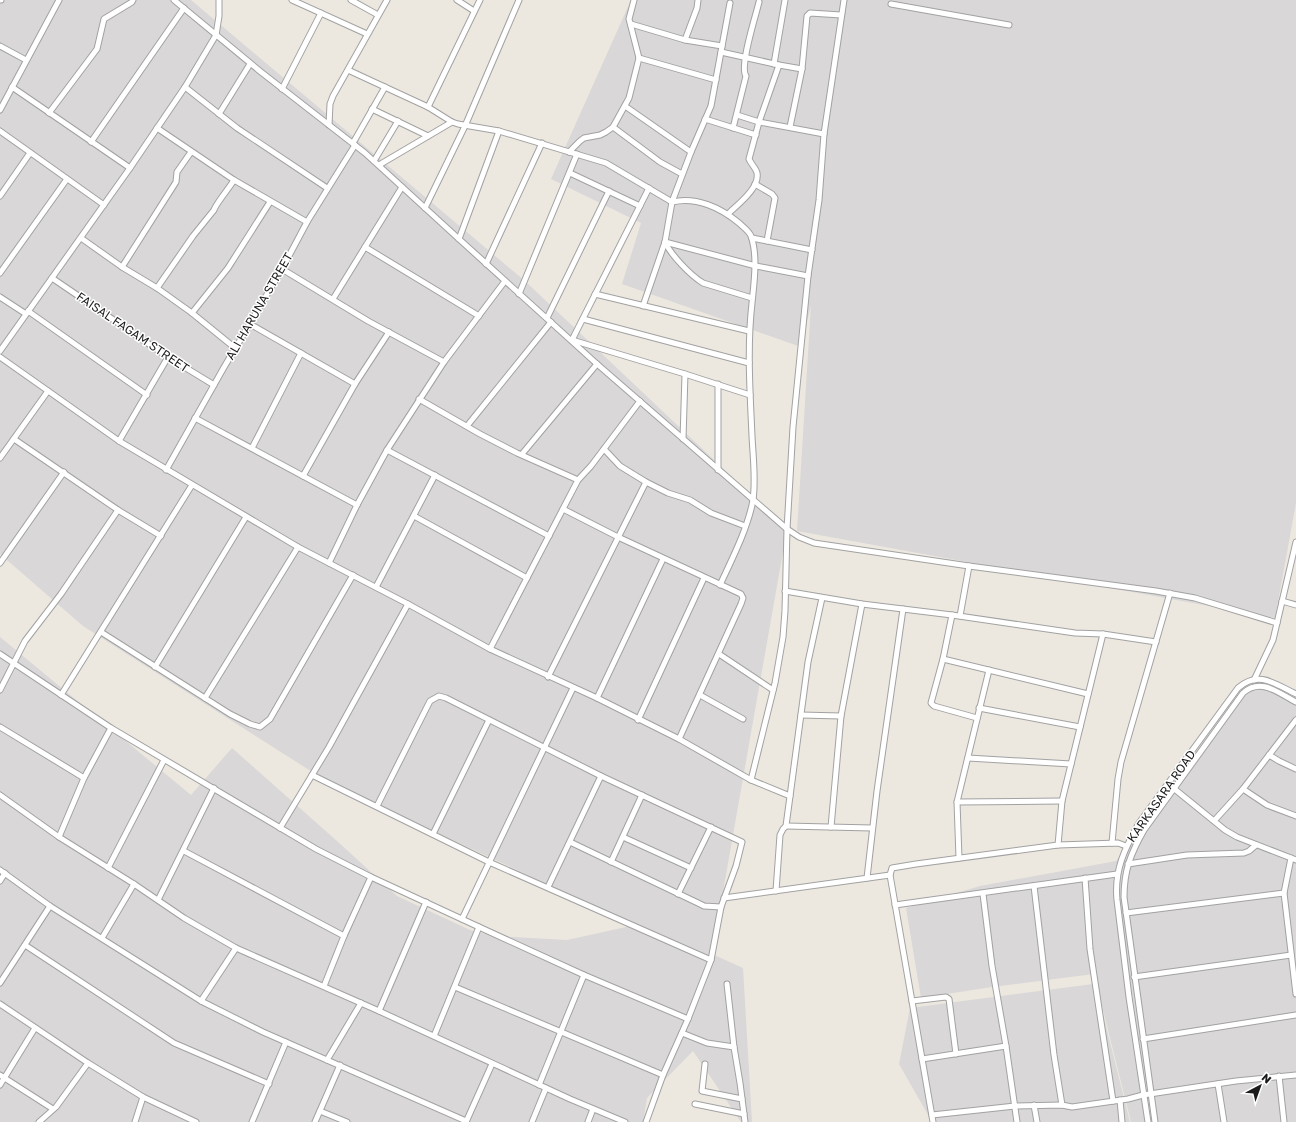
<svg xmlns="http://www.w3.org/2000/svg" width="1296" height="1122" viewBox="0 0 1296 1122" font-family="'Golos Text',sans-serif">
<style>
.residential{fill:#d9d7d7}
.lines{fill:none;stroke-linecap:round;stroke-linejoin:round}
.street-casing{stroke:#a2a2a2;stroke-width:7}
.street{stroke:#fff;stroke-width:5}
.labels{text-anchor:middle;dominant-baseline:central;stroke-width:3;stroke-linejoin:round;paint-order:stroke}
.street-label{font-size:12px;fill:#1b1b1b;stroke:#fff}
</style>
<rect width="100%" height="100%" fill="#ece8e0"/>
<g class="residential">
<polygon points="0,0 191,0 525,281 787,529 712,954 743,968 752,1122 741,1122 693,1051 647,1098 643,1122 0,1122 0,637 191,795 232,748 337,841 397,896 470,930 494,936 567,940 635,925 328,782 83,626 0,554"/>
<polygon points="631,0 1296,0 1296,503 1275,618 797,531 811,305 801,347 622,284 641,223 551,179"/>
<polygon points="1256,679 1296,701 1296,1122 1131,1122 1094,974 992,987 921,998 906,908 980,886 1116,861"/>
<polygon points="1093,984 1101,1006 1130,1122 932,1122 899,1064 910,1008"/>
</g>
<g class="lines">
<defs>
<g id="street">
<polyline points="0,0 1,0"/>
<polyline points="174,0 261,72 365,153 459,239 597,364 787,529 799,537 814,543 969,566 1156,591 1195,598 1277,623"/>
<polyline points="292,0 367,34"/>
<polyline points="351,0 378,15"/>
<polyline points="457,0 474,11"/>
<polyline points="891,4 1009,25"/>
<polyline points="631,24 685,40 722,46"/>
<polyline points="685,40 697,8 698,0"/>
<polyline points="0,46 26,60"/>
<polyline points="721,52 779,65 802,69"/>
<polyline points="639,58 716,80"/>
<polyline points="774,64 785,0"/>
<path d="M348 70 428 107 452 122 458 124 499 131 606 163 672 202C696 196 721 208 739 223 743 227 749 231 751 236 758 256 754 283 752 303 747 347 750 391 752 436 753 457 756 479 753 500 748 528 732 559 720 585"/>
<polyline points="12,87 130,168"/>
<polyline points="185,87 237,128 327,188"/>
<polyline points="282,89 321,13"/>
<polyline points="625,106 691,152"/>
<polyline points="428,107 480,0"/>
<polyline points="372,109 428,136"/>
<polyline points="0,110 59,0"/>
<polyline points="49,113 97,49 104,19 132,2 133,0"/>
<polyline points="219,114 250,64"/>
<polyline points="737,115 759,122 824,134"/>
<polyline points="705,119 756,135"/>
<polyline points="329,125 330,104 333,96 387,0"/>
<polyline points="613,127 660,162 682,174"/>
<polyline points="790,127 802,69 807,16 810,13 841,15"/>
<polyline points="157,128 234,180 307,222"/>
<path d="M733 128 746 76C739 67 756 15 759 2"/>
<polyline points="0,131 104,205"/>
<polyline points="91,142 184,8"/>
<polyline points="353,143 385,87"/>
<polyline points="569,152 580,141 584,138 600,135 606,132 613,127 629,98 639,58 629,19 634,0"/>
<polyline points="374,161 398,121"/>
<polyline points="379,165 452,122"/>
<polyline points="570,173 640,206"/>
<polyline points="755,184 772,194 775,198 767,241"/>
<polyline points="649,188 572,340 685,374 683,439"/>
<polyline points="0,196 30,153"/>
<polyline points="425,208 465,126 519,0"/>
<path d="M728 214C737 205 760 188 757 173 756 168 751 164 749 159L759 122 779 65"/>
<polyline points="81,238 122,267 157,288 192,313 235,348"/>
<polyline points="752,238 812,250"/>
<polyline points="459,239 499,131"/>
<polyline points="665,242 756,266 808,276"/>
<path d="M665 242C671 255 690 275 703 283L752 298"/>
<polyline points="365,247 479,316"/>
<polyline points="486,264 542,143"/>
<polyline points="122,267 176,182 177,172 191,152"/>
<polyline points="282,269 368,321 444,362"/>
<polyline points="0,273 67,179"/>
<polyline points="52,278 168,357 214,385"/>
<path d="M157 288 193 236 214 210C215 205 230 187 234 180"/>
<polyline points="519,294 577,154"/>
<polyline points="595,294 749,331"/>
<polyline points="0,297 26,314"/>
<polyline points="333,299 402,187"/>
<polyline points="643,306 665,242 672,202 691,152 711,106 730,3"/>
<polyline points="28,311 147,395"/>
<polyline points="192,313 228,268 270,202"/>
<polyline points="547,318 609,191"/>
<polyline points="583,319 749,363"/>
<polyline points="250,324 355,384"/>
<polyline points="0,351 130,168 185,87 216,35 219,16 219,0"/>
<polyline points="0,357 119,441 298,547 408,604 490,649 597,698 679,739 751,780 790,796"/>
<polyline points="685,374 750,395"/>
<polyline points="718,384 718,470"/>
<polyline points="419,399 480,434 517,453 578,480"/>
<polyline points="195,418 357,505"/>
<polyline points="467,426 551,322"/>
<polyline points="119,441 168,357"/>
<polyline points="252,448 301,353"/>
<polyline points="604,449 620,466 646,482 668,493 690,500 711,513 745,526"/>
<polyline points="387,450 549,536"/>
<polyline points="522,454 597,364"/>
<polyline points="0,458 48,391"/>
<polyline points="166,470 223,369 282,269 307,222 355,145"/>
<polyline points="303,476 355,384 389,332"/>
<polyline points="563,509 618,537 741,594 743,598 741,604 679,739"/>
<polyline points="118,510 161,536"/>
<polyline points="414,516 527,578"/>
<polyline points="0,563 64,472"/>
<polyline points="329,563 357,505 387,450 444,362 505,281"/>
<polyline points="376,587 435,475"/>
<polyline points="785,591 862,604 952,615 1075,633 1103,634 1156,642"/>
<polyline points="1282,601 1296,605"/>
<polyline points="952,615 943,659 931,703 934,706 977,718"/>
<polyline points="960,616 969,566"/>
<polyline points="101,632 230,714 250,724 260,727 270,719 353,575"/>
<polyline points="490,649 578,480 591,466 640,401"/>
<polyline points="0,654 111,728 316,849 371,877 479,927 584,975 688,1019"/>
<polyline points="719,654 773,690"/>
<polyline points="943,659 1088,694"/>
<polyline points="155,667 246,517"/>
<polyline points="548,677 646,482"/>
<polyline points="1254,680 1273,640 1296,542"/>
<polyline points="0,690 25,641 61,594 118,510 14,439"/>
<polyline points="61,695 192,485"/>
<polyline points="700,695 743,719"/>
<polyline points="205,698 298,547"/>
<polyline points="597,698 663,559"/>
<polyline points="979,708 1080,727"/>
<polyline points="801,715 841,716"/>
<polyline points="638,720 704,578"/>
<polyline points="0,727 84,778"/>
<polyline points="1269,755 1279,761 1296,769"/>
<polyline points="968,758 1071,764"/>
<polyline points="312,775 489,862 711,960"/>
<polyline points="751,780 775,683 783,637 785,611 787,529 793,427 808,276 819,200 824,134 844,0"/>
<polyline points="1172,787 1225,830 1237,837 1296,860"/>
<polyline points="1243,789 1267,805 1296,816"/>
<polyline points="0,795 59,837 134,884 184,918 236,948 379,1011 570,1099 625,1122"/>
<polyline points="957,802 1062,801"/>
<polyline points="377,806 430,701 439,696 446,698 601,776 742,842 736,866 721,907 711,960 688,1019 663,1075 646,1122"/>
<polyline points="1214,821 1243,789 1296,720"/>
<polyline points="786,826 872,828"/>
<polyline points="831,827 841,716 862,604"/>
<polyline points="280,828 329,747 408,604"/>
<polyline points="433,834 489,720"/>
<polyline points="59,837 84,778 111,728"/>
<polyline points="623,837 691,868"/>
<polyline points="570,842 698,903 704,906 721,907"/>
<polyline points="1112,843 1118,779 1121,762 1170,593"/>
<polyline points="1058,845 1062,801 1103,634"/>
<polyline points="184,851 344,936"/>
<polyline points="959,858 957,802 989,670"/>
<polyline points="1291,858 1284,893 1296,994"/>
<polyline points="611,862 642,795"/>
<polyline points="1128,864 1187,855 1244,853 1249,851 1256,845"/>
<polyline points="108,868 164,760"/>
<polyline points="0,870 50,906 201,1001 263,1032 466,1121"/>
<polyline points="867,878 877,791 903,609"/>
<polyline points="1085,878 1090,949 1113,1101"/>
<polyline points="0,881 5,873"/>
<polyline points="1034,886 1054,1055 1062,1105"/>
<polyline points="548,887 601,776"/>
<polyline points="776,891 780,835 783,829 786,826 808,662 822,598"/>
<polyline points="678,894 711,827"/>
<polyline points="983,894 992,966 1006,1046 1017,1122"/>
<polyline points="724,898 890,875"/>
<polyline points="158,900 214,788"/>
<polyline points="895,905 1117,874"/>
<polyline points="1126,913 1284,893"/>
<polyline points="462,919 573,688"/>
<polyline points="102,938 134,884"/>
<polyline points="25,945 174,1043 269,1084"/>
<polyline points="1134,977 1291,955"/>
<polyline points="0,983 50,906"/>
<polyline points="727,984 734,1047 740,1083 745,1122"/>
<polyline points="324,986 344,936 371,877"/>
<polyline points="455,987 663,1075"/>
<polyline points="201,1001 236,948"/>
<polyline points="912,1001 946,997 949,999 956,1054"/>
<polyline points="0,1004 88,1063 143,1097 196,1122"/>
<polyline points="379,1011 426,902"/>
<polyline points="682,1033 707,1043 734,1047"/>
<polyline points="434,1036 479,927"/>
<polyline points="1143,1039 1296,1015"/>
<polyline points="922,1059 1006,1046"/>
<polyline points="327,1060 361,1003"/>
<polyline points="705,1064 702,1091 742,1099"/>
<polyline points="0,1075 53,1109"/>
<polyline points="1279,1076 1284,1122"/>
<polyline points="1218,1084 1224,1122"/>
<polyline points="0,1085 35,1028"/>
<polyline points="539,1085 584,975"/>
<polyline points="1120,1100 1122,1122"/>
<polyline points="695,1104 744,1114"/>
<polyline points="1034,1105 1037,1122"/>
<polyline points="320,1111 347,1122"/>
<polyline points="932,1115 1015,1106 1062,1105 1072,1107 1128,1099 1143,1095 1236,1081 1296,1075"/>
<polyline points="39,1122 56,1107 88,1063"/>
<polyline points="135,1122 143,1097"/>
<polyline points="252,1122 286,1042"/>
<polyline points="315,1122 340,1065"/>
<polyline points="466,1122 492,1064"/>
<polyline points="532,1122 546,1088"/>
<polyline points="588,1122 593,1109"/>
<polyline points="933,1122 890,875 892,868 916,864 1058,845 1118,843 1126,846"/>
<path d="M1148 1122 1129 997 1117 900C1114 870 1125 848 1139 823L1238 688C1259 670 1275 684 1296 694"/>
<path d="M1155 1122 1124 897C1124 870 1131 853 1144 830L1243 693C1261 677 1278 693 1296 702"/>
</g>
</defs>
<use href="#street" class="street-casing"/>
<use href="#street" class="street"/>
</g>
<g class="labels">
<g class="street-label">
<text transform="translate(259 306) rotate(-60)">ALI HARUNA STREET</text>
<text transform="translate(133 332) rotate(34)">FAISAL FAGAM STREET</text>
<text transform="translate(1161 796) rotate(-55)">KARKASARA ROAD</text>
</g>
</g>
<g transform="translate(1260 1086) rotate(41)" stroke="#ffffff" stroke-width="3" paint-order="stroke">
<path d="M0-3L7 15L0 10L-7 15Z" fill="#1b1b1b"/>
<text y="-6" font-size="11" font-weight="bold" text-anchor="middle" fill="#1b1b1b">N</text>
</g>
</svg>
